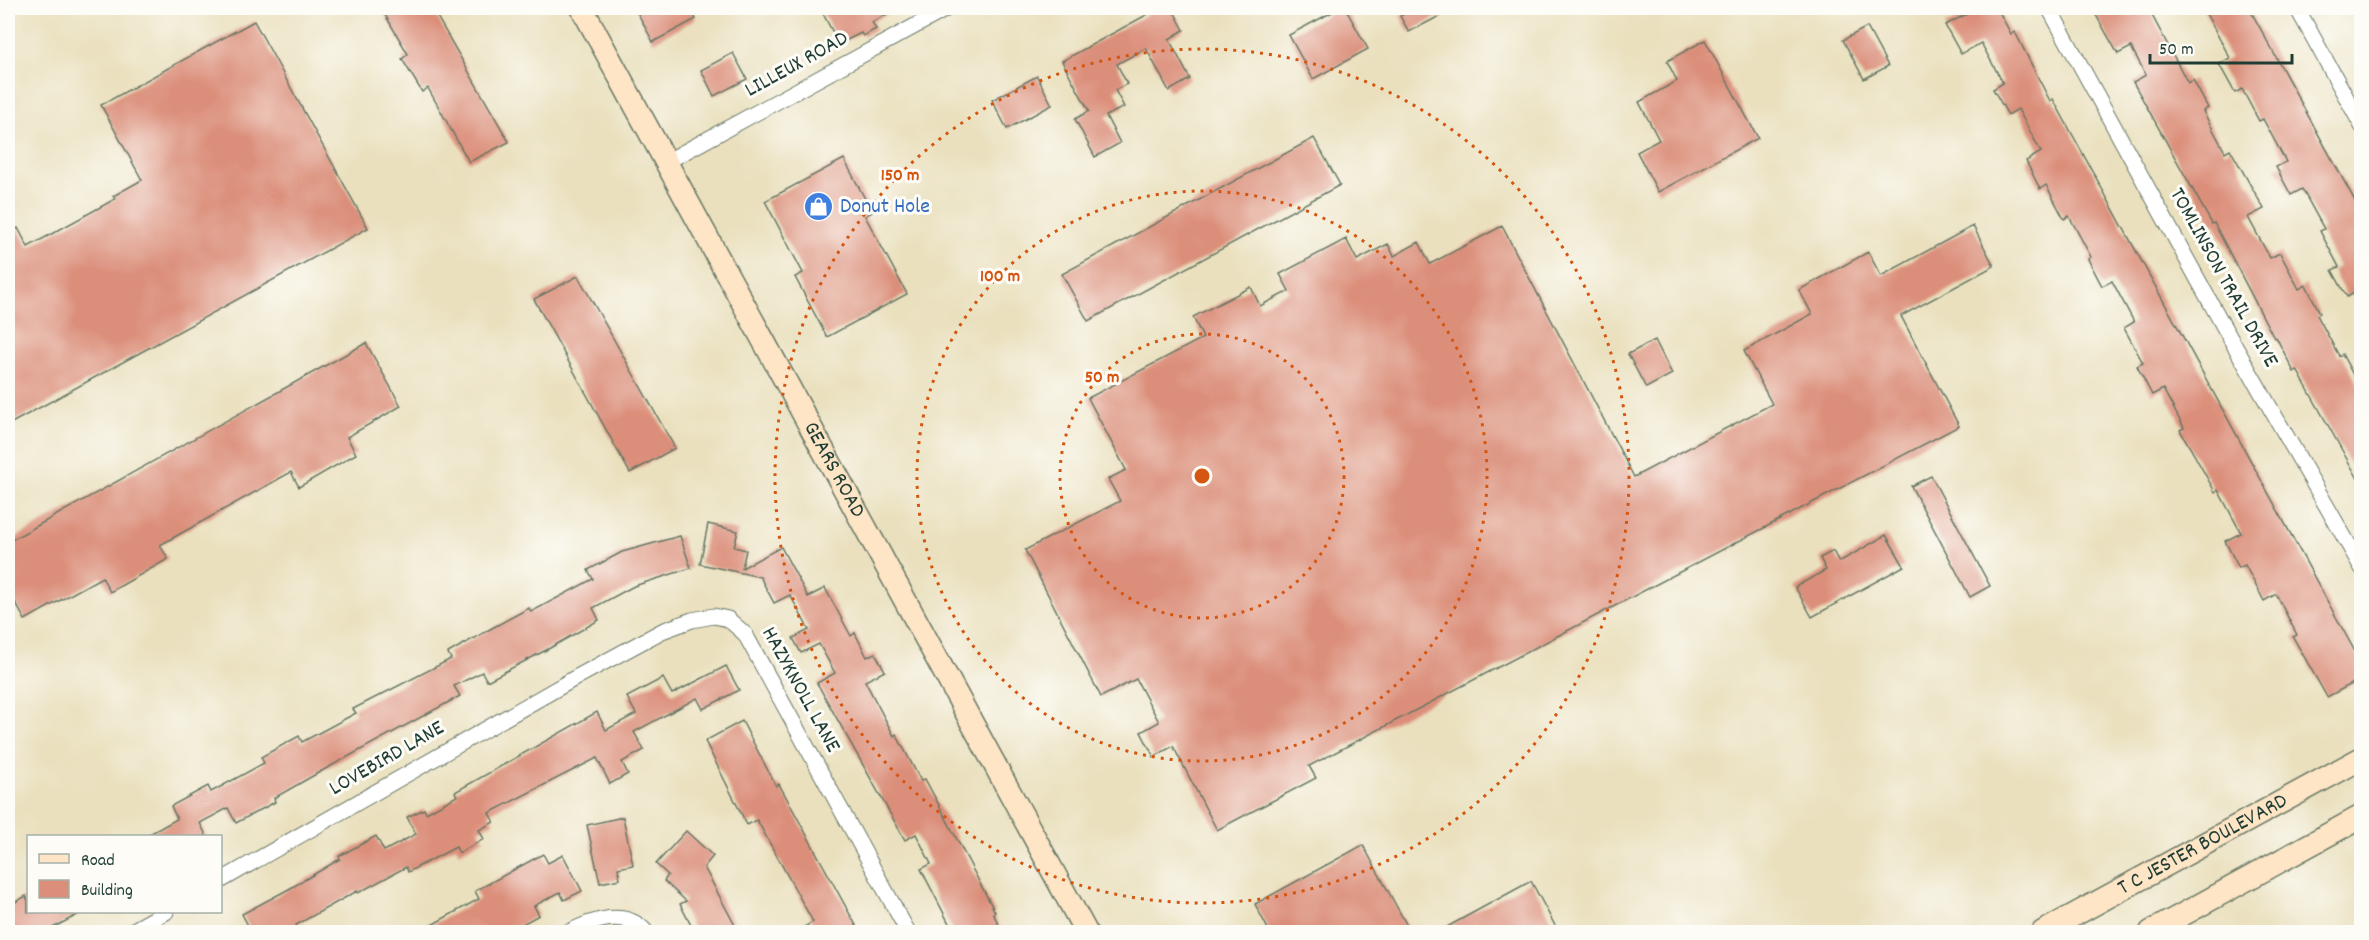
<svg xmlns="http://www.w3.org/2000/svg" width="2369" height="940" viewBox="0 0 2369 940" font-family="Dekko,sans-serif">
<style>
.building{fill:#db8f7a}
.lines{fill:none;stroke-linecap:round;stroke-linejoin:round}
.street-casing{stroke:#667664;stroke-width:17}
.secondary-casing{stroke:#667664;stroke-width:25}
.street{stroke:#fff;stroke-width:15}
.secondary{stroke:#fde5c5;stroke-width:22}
.ring{fill:none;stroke:#d45610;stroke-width:3;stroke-dasharray:3 6}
.labels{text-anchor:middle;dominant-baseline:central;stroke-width:6;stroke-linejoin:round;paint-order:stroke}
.street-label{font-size:22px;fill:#1f3d34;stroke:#fdfcf7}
.shop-label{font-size:22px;fill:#366cbe;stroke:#fdfcf7;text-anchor:start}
.centre{fill:#d45610;stroke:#fdfcf7;stroke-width:3}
.ring-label{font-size:18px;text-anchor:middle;font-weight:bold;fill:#d45610;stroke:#fdfcf7;stroke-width:6;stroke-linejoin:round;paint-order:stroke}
</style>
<rect width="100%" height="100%" fill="#fdfcf7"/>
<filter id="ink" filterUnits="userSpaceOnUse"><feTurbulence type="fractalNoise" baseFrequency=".0167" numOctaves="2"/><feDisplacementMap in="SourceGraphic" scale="12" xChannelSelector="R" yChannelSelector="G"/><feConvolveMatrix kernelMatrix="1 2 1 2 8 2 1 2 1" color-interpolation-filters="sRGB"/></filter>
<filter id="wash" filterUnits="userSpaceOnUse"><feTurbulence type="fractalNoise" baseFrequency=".008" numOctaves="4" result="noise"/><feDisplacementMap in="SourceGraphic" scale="24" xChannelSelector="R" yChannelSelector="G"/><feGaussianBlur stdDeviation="1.35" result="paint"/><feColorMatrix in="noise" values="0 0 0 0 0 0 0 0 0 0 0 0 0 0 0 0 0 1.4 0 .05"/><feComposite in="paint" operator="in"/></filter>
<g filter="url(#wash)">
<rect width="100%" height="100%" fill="#eae0be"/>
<g id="blocks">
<g class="building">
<polygon points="381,8 432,8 509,142 469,162 428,88 422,92 402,59 408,54"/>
<polygon points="635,8 690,8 696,19 653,42"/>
<polygon points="820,8 899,8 872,22 876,29 863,36 861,33 839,44"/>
<polygon points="1159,8 1172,8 1184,30 1169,39 1190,79 1169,91 1146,48 1117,64 1127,84 1115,90 1124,107 1106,116 1120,143 1095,157 1075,119 1089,111 1062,61"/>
<polygon points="1340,8 1345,8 1368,49 1313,79 1289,35"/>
<polygon points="1415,8 1455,8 1409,32 1400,16"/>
<polygon points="1979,8 1997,8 2011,34 2015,32 2050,101 2053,99 2353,648 2361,664 2361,679 2327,697 2293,637 2297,635 2276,594 2264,601 2245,565 2239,568 2225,541 2241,533 2218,490 2215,492 2196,458 2180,430 2184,428 2163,389 2152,395 2137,366 2143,363 2124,328 2134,322 2112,281 2102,286 2088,259 2091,257 2069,216 2064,219 2046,185 2040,189 2026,161 2041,152 2018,109 2008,115 1993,89 2003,83 1981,43 1961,54 1945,25"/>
<polygon points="2092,8 2148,8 2188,83 2193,80 2208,108 2203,111 2225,152 2230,149 2264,209 2248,217 2270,258 2280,253 2299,289 2306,285 2320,313 2317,315 2339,356 2342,354 2361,390 2361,484 2297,370 2294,372 2276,337 2274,338 2214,223 2212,224 2133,82 2146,75 2131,47 2118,54"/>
<polygon points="2203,8 2249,8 2361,212 2361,289 2347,297 2332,270 2339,267 2320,231 2324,229 2302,189 2291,195 2276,167 2286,162 2263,119 2259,121 2242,89 2235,93 2219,64 2230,58"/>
<polygon points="254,21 368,228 8,425 8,234 18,228 28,247 115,199 113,196 142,180 101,105"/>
<polygon points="1867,27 1888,66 1864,79 1843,40"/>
<polygon points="1705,40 1758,138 1658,192 1637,152 1659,140 1639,102 1677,81 1667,61"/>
<polygon points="733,53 747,79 714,96 701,70"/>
<polygon points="1037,76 1052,105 1007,129 992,100"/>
<polygon points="1314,138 1340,185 1088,321 1062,274"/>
<polygon points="844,159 872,212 865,216 907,294 827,337 795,277 803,273 765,201"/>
<polygon points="1502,226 1634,477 1772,404 1744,351 1812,314 1799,290 1868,252 1881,276 1973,226 1994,266 1901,316 1959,426 1309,766 1316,778 1217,830 1173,746 1154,757 1141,732 1159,722 1136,679 1101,697 1025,550 1120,501 1108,479 1126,470 1088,398 1203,338 1193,317 1251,287 1260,306 1289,291 1280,274 1346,239 1357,260 1388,244 1394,256 1419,242 1430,264"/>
<polygon points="578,276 675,448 630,473 534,299"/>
<polygon points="1655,340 1672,374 1646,388 1628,354"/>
<polygon points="366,343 401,406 347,437 356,454 299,487 291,472 160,545 168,559 110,592 102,577 25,620 8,589 8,542"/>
<polygon points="1931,476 1990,586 1970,597 1911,486"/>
<polygon points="708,524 738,531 734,547 746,550 742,568 781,547 808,597 825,588 851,636 855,633 867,657 875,653 885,671 865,681 894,736 896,734 921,781 925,779 939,805 995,912 993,913 1003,933 954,933 921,869 931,864 916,834 905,840 817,683 835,673 819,644 801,653 793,638 809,630 790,595 774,603 760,577 700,564"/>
<polygon points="1886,535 1904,566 1812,617 1795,587 1826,570 1820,558 1833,551 1839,562"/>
<polygon points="680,536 691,568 634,586 593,608 599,620 550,648 487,681 482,672 454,686 460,696 318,773 274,798 275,802 236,823 228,808 200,823 207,837 144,837 177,819 171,806 208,786 211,792 264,763 261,757 299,736 302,742 356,713 353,709 451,659 448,653 492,628 529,608 531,612 593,579 588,570 622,552"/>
<polygon points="726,666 739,690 703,709 697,698 634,732 644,750 622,762 628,774 610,784 597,758 489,813 494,822 479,830 484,839 459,853 456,847 408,872 406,867 358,893 357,891 296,925 297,927 287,933 252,933 242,914 289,889 340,859 339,856 376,836 384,851 416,834 407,817 424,809 426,813 457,796 455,792 597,712 606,730 636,714 627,697 663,678 672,694"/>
<polygon points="742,721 776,786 779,784 860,933 794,933 813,922 757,820 747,825 705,741"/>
<polygon points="623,817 633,865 618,868 620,879 600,883 587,825"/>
<polygon points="686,831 713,856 704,867 739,933 695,933 680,904 686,901 664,881 668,875 656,864"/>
<polygon points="1363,845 1411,933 1270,933 1255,904"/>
<polygon points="543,854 548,863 563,855 582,891 564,900 560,892 534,906 539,915 506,933 417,933 479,899 475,891"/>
<polygon points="1531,881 1559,933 1436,933"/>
<polygon points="26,896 28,901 28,912 83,912 43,933 8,933 8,906"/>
</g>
</g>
</g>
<g filter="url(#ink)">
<use href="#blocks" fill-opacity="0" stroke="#667664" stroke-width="1.5"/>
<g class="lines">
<defs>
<g id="street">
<polyline points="2049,8 2225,329 2362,568"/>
<polyline points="2297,8 2362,126"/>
<polyline points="666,162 948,8"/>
<polyline points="220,881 577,677 662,631 692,620 714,616 728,619 745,634 908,932"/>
<polyline points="130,932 166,912"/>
<path d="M569 932C593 920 626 908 646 932"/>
</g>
<g id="secondary">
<path id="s1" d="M582 8 1086 932"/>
<path id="s2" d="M2043 932 2362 758"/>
<polyline points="2151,932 2362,816"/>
</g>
</defs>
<use href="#street" class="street-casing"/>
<use href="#secondary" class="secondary-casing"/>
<use href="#street" class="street"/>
<use href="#secondary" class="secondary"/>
</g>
</g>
<g class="ring">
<circle cx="1202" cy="476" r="142"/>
<circle cx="1202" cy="476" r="285"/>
<circle cx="1202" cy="476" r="427"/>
</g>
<defs>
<symbol id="shop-disc" viewBox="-11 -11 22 22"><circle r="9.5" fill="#3f7fe0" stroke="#fdfcf7"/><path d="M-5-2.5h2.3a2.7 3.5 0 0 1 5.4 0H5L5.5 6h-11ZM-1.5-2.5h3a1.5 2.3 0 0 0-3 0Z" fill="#fff"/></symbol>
</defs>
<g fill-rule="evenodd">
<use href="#shop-disc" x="802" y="190" width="33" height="33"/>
</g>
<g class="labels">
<g class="street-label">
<text transform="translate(797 65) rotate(-29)">LILLEUX ROAD</text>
<text transform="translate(2223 278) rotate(61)">TOMLINSON TRAIL DRIVE</text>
<text stroke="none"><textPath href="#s1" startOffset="526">GEARS ROAD</textPath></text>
<text transform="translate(800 690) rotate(61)">HAZYKNOLL LANE</text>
<text transform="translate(387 759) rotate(-30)">LOVEBIRD LANE</text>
<text stroke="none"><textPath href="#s2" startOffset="182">T C JESTER BOULEVARD</textPath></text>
</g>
<g class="shop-label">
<text x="840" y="207">Donut Hole</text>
</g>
</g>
<circle cx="1202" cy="476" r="9" class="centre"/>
<g class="ring-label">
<text x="900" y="180">150 m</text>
<text x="1000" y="281">100 m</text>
<text x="1102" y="382">50 m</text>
</g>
<rect width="2369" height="940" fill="none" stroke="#fdfcf7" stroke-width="30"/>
<rect x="27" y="835" width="195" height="78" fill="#fdfcf7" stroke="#a4b0a9" stroke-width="1.5"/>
<rect x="39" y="854" width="30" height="9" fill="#fde5c5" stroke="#a4b0a9" stroke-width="1.5"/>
<text x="81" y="865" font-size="18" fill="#1f3d34">Road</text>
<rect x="39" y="880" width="30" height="18" fill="#db8f7a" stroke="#a4b0a9" stroke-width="1.5"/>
<text x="81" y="895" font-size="18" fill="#1f3d34">Building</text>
<path d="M2150 54v9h142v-9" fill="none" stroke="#1f3d34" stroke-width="3"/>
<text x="2159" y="54" font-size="18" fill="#1f3d34" stroke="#fdfcf7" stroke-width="4.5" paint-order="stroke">50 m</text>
</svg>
